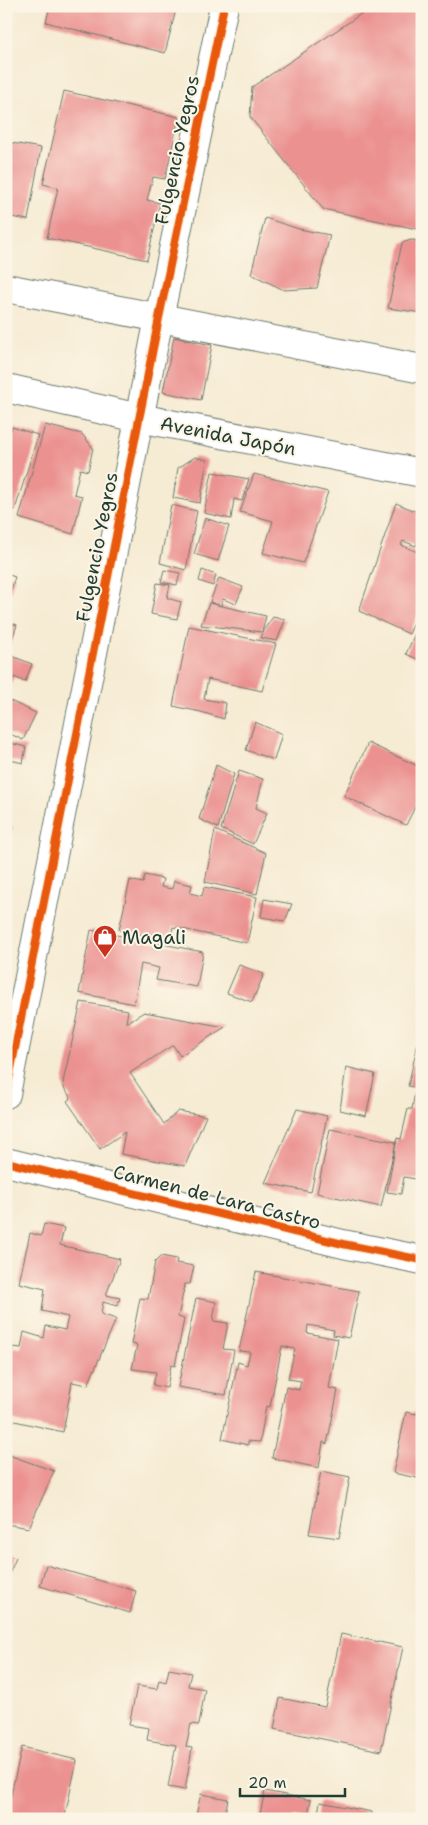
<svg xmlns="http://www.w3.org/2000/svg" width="428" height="1825" viewBox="0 0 428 1825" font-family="'Shantell Sans',sans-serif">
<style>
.building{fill:#eb9291}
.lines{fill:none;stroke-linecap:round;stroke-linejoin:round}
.minor-casing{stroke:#6a7a6c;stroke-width:30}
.secondary-casing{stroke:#6a7a6c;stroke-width:30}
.minor{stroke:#fff;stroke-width:28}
.secondary{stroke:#fff;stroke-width:28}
.cycleway-casing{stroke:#fcf5e5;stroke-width:11}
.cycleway{stroke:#e8590c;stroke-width:8}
.labels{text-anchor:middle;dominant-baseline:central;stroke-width:4;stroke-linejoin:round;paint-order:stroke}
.street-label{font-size:19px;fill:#1f3d34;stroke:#fcf5e5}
.poi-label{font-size:19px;fill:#1f3d34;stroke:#fcf5e5;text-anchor:start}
</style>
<rect width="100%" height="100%" fill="#fcf5e5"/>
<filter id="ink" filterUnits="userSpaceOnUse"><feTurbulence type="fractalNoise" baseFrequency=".02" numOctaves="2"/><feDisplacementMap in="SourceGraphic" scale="10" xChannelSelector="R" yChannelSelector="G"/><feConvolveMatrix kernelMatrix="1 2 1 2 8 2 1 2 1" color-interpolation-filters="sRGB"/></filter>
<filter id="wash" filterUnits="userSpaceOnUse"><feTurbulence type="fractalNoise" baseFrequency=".0096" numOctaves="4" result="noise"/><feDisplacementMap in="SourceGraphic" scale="20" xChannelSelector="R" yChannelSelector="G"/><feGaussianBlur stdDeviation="1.12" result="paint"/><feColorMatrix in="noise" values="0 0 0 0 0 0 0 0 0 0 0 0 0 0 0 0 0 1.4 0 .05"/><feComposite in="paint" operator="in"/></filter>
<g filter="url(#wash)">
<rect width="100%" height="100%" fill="#f6ebd3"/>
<g id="blocks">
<g class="building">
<polygon points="50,6 177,6 165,53 46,22"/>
<polygon points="373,6 422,6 422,230 323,209 250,117 252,87"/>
<polygon points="64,91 179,117 165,179 153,177 147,200 160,203 147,260 47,238 58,188 43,184"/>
<polygon points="6,142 41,148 28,220 6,216"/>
<polygon points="265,218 299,229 330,235 317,288 284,290 251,274"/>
<polygon points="411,240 422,241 422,313 388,308 402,243"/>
<polygon points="174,337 212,345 201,400 163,392"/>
<polygon points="45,425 82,434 93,448 88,471 80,469 74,494 82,496 73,534 19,518"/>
<polygon points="12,427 38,435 15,510 6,508 6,428 11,430"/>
<polygon points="195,457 207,460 200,503 173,498 178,468"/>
<polygon points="212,472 249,479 242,501 234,499 231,519 204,513"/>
<polygon points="254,474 328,492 303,563 263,553 273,521 240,512"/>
<polygon points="396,503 422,514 422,532 416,546 403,541 401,545 422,554 422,606 409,634 359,611"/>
<polygon points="171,505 197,511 186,570 160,563"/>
<polygon points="205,518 229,526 218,561 194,554"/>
<polygon points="164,570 180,573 177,585 161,582"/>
<polygon points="202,570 216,575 213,586 199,581"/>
<polygon points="6,574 15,577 7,603 6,603"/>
<polygon points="219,578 243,587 236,604 223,599 221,606 210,602"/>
<polygon points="157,583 170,585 167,598 181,602 177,619 151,614"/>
<polygon points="209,603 266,616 262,632 201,625"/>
<polygon points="273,617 285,620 277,641 261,638 262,632"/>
<polygon points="422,618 422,661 406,654"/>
<polygon points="6,621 17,625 7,654 32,664 25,682 14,677 6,693"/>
<polygon points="189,626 276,644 262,691 208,679 204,699 226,703 224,719 201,712 173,706"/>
<polygon points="6,699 36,713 23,740 6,732"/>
<polygon points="255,722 282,734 274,760 246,750"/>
<polygon points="6,742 26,747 23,763 6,759"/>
<polygon points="368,743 422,768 422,793 406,825 344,796"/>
<polygon points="216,765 234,774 218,828 199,819"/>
<polygon points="239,771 263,779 256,808 267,813 253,844 221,829"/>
<polygon points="6,825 13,826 7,853 6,853"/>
<polygon points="215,830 266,853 257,894 205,882"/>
<polygon points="145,875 163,879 161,887 172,889 174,881 192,885 190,893 202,896 204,887 257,897 247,943 173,927 170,941 119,930 130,880 143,883"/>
<polygon points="264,899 292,904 285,921 261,917"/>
<polygon points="91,930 203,952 197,987 156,980 159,968 141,964 134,1004 79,993"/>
<polygon points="239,965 264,974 252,1002 227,993"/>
<polygon points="81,1002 128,1010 126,1023 144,1012 225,1027 180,1056 173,1045 130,1073 164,1124 178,1111 206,1116 185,1166 121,1154 125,1132 100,1149 67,1101 71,1098 64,1088 63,1082"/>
<polygon points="421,1030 422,1031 422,1089 408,1086"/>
<polygon points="346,1067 375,1074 366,1116 340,1110"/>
<polygon points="415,1092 422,1093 422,1185 420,1185 421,1180 404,1177 401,1194 387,1192 397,1138 401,1139 408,1109 412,1109"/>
<polygon points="297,1109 327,1116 311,1192 265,1183"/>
<polygon points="330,1129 396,1142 381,1207 317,1193"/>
<polygon points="44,1224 64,1228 60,1245 120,1259 106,1295 120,1298 117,1306 103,1302 101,1314 116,1319 88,1385 72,1382 63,1432 6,1419 6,1376 13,1347 21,1348 24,1332 44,1338 46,1326 65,1330 68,1317 42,1311 45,1289 19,1283 30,1233 41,1236"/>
<polygon points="161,1256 177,1259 176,1263 194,1266 190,1284 185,1284 178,1317 184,1319 175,1366 171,1365 167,1388 153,1385 156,1372 132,1369 137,1345 131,1344 140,1298 148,1299 155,1262"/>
<polygon points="256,1272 359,1291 349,1338 333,1335 334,1330 308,1325 307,1333 338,1339 329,1388 338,1390 327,1444 323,1442 319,1468 272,1458 286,1387 299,1390 301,1381 288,1379 295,1349 282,1346 270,1407 266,1406 260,1442 248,1441 248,1445 222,1439 238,1362 247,1365 250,1352 239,1351"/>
<polygon points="196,1298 216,1302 213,1321 228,1323 223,1349 234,1350 226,1395 178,1387"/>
<polygon points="421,1395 422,1438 420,1447 422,1447 422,1479 393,1473 406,1412 417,1414"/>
<polygon points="6,1454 54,1471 29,1528 6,1524"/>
<polygon points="321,1471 350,1477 339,1538 309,1534"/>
<polygon points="6,1555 16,1558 6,1581"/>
<polygon points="46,1565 136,1591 130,1613 40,1586"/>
<polygon points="341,1634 403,1647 381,1751 274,1729 280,1698 325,1707"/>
<polygon points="169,1669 191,1673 188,1686 205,1689 199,1725 191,1724 186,1747 192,1748 185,1790 168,1787 176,1745 147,1740 149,1728 129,1725 137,1686 157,1689 159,1680 166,1682"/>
<polygon points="22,1747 77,1760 65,1816 74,1819 6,1819 6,1807 8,1807"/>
<polygon points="265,1791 311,1800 307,1819 294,1817 293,1819 259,1819"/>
<polygon points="201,1794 228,1799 224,1819 195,1819"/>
<polygon points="320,1802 372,1812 371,1819 317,1819"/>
</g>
</g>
</g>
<g filter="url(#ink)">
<use href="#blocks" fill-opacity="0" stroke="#6a7a6c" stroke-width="1"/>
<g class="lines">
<defs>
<g id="minor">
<polyline points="6,1094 159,318 224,6"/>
<polyline points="6,1162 343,1244 422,1260"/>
</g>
<g id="secondary">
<polyline points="6,288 422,369"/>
<polyline points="6,388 139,418 422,473"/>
</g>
</defs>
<use href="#minor" class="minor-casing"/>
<use href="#secondary" class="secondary-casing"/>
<use href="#minor" class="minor"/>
<use href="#secondary" class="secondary"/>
<defs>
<g id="cycleway">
<polyline points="6,1094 159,318 224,6"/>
<polyline points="6,1162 343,1244 422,1260"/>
</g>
</defs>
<use href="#cycleway" class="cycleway-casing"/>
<use href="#cycleway" class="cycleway"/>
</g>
</g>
<defs>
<symbol id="shop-pin" viewBox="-11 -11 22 30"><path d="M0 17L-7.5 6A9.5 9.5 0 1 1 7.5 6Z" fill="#c8321e" stroke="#fcf5e5"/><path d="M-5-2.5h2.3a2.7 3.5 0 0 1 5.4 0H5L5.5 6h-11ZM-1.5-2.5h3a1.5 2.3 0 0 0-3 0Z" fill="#fff"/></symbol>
</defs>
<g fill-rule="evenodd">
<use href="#shop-pin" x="91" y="923" width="28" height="38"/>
</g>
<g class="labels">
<g class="street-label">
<text transform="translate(177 150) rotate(-78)">Fulgencio Yegros</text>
<text transform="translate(228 436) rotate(11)">Avenida Japón</text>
<text transform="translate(97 547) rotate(-79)">Fulgencio Yegros</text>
<text transform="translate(217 1197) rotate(14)">Carmen de Lara Castro</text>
</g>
<g class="poi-label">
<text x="122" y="937">Magali</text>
</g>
</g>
<rect width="428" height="1825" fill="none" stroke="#fcf5e5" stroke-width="25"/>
<path d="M240 1788v8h105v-8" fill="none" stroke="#1f3d34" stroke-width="2.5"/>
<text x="248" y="1788" font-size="15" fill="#1f3d34" stroke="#fcf5e5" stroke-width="4" paint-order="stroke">20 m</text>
</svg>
